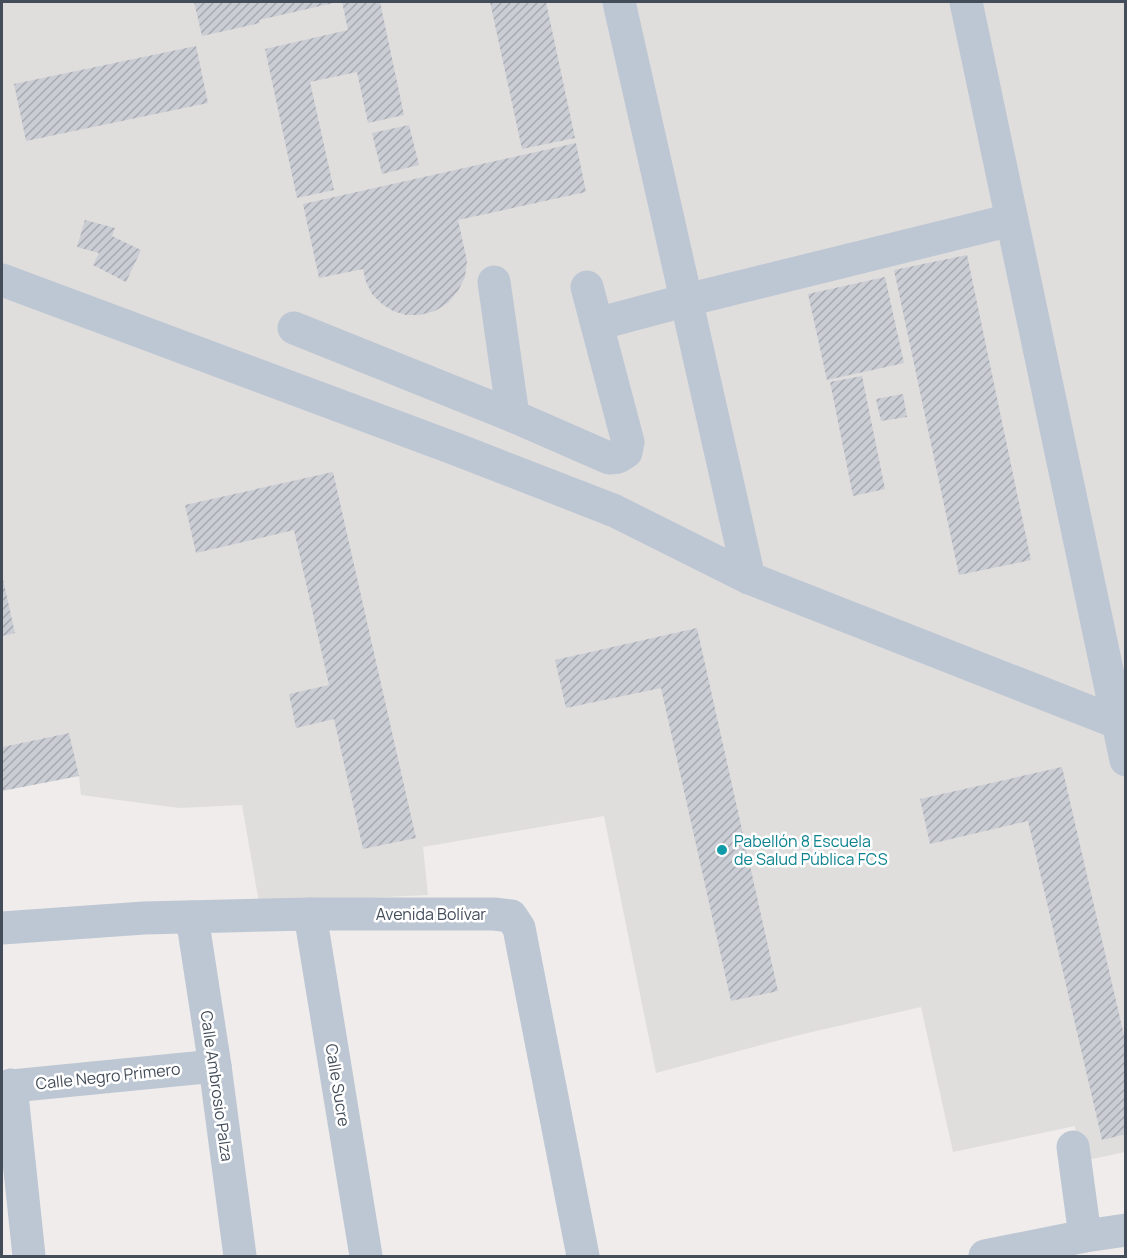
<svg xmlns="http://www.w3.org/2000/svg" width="1127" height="1258" viewBox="0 0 1127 1258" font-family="Manrope,sans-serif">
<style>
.education{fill:#e0dddd}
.building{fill:url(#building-hatch)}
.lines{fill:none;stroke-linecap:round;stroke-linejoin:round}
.minor{stroke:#bdc7d3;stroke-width:33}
.culture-dot{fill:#0f9aa8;stroke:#fff;stroke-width:2}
.labels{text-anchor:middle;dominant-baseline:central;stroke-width:5;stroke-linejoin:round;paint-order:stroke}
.culture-label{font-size:16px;fill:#0d838f;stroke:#fff;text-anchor:start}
.street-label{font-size:16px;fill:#434d5a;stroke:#fff}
</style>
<defs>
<pattern id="building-hatch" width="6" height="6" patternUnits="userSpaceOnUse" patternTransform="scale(1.5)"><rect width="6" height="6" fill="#cacdd4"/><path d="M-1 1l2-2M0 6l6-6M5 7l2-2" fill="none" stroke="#a6a9af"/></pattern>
</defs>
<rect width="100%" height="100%" fill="#efeceb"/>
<polygon class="education" points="2,2 1125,2 1125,1152 1078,1162 1075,1126 953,1152 921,1007 799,1035 656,1073 604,816 423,847 428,895 259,903 242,805 179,808 81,795 79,776 68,733 2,747"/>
<g class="building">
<polygon points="194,2 338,2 259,20 260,23 202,36"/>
<polygon points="342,2 380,2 404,115 368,123 357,72 310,82 334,190 297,198 265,49 348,30"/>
<polygon points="490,2 546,2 575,138 522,149"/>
<polygon points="196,46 208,103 26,141 14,84"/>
<polygon points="409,125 419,165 382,174 372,133"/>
<polygon points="576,143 586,192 458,220 467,261 465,277 458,291 448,303 435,311 420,315 406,315 393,311 382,304 372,294 366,282 363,269 319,278 303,204"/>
<polygon points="85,220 115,228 112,236 141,250 126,282 93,265 99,253 77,247"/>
<polygon points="967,255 1031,560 959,575 894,270"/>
<polygon points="885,277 904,363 827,380 808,294"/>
<polygon points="862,376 885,489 853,496 830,382"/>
<polygon points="903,394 907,417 881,421 876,399"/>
<polygon points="333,472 416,838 363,849 334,719 296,728 289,694 329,685 294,530 196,553 185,505"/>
<polygon points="2,575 15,633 2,636"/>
<polygon points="697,628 778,991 731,1001 661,688 566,708 555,660"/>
<polygon points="69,733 79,776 2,791 2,747"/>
<polygon points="1062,767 1126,1044 1126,1134 1102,1140 1028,821 930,844 920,799"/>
</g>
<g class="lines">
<g class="minor">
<polyline points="619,2 749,578"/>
<polyline points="966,2 1126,760"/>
<polyline points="2,280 453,448 615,511 749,578 1126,726"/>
<polyline points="494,282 513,416"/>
<polyline points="597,324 687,300 1011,220"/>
<polyline points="294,328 513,416 609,458 618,457 626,452 628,442 587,287"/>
<polyline points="310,914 366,1256"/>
<polyline points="192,917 215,1066 240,1256"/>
<polyline points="2,928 144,918 310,914 494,914 511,916 519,928 583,1256"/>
<polyline points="11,1085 29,1256"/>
<polyline points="2,1087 215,1066"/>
<polyline points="1073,1147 1085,1236"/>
<polyline points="985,1256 1085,1236 1126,1230"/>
</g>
</g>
<circle class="culture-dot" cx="722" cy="850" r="6"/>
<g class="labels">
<g class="culture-label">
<text x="734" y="841">Pabellón 8 Escuela<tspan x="734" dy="18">de Salud Pública FCS</tspan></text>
</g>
<g class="street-label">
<text x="431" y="914">Avenida Bolívar</text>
<text transform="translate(108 1076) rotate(-6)">Calle Negro Primero</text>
<text transform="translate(338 1085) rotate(81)">Calle Sucre</text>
<text transform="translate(217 1086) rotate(82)">Calle Ambrosio Palza</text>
</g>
</g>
<rect width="1127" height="1258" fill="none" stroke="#434d5a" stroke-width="6"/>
</svg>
